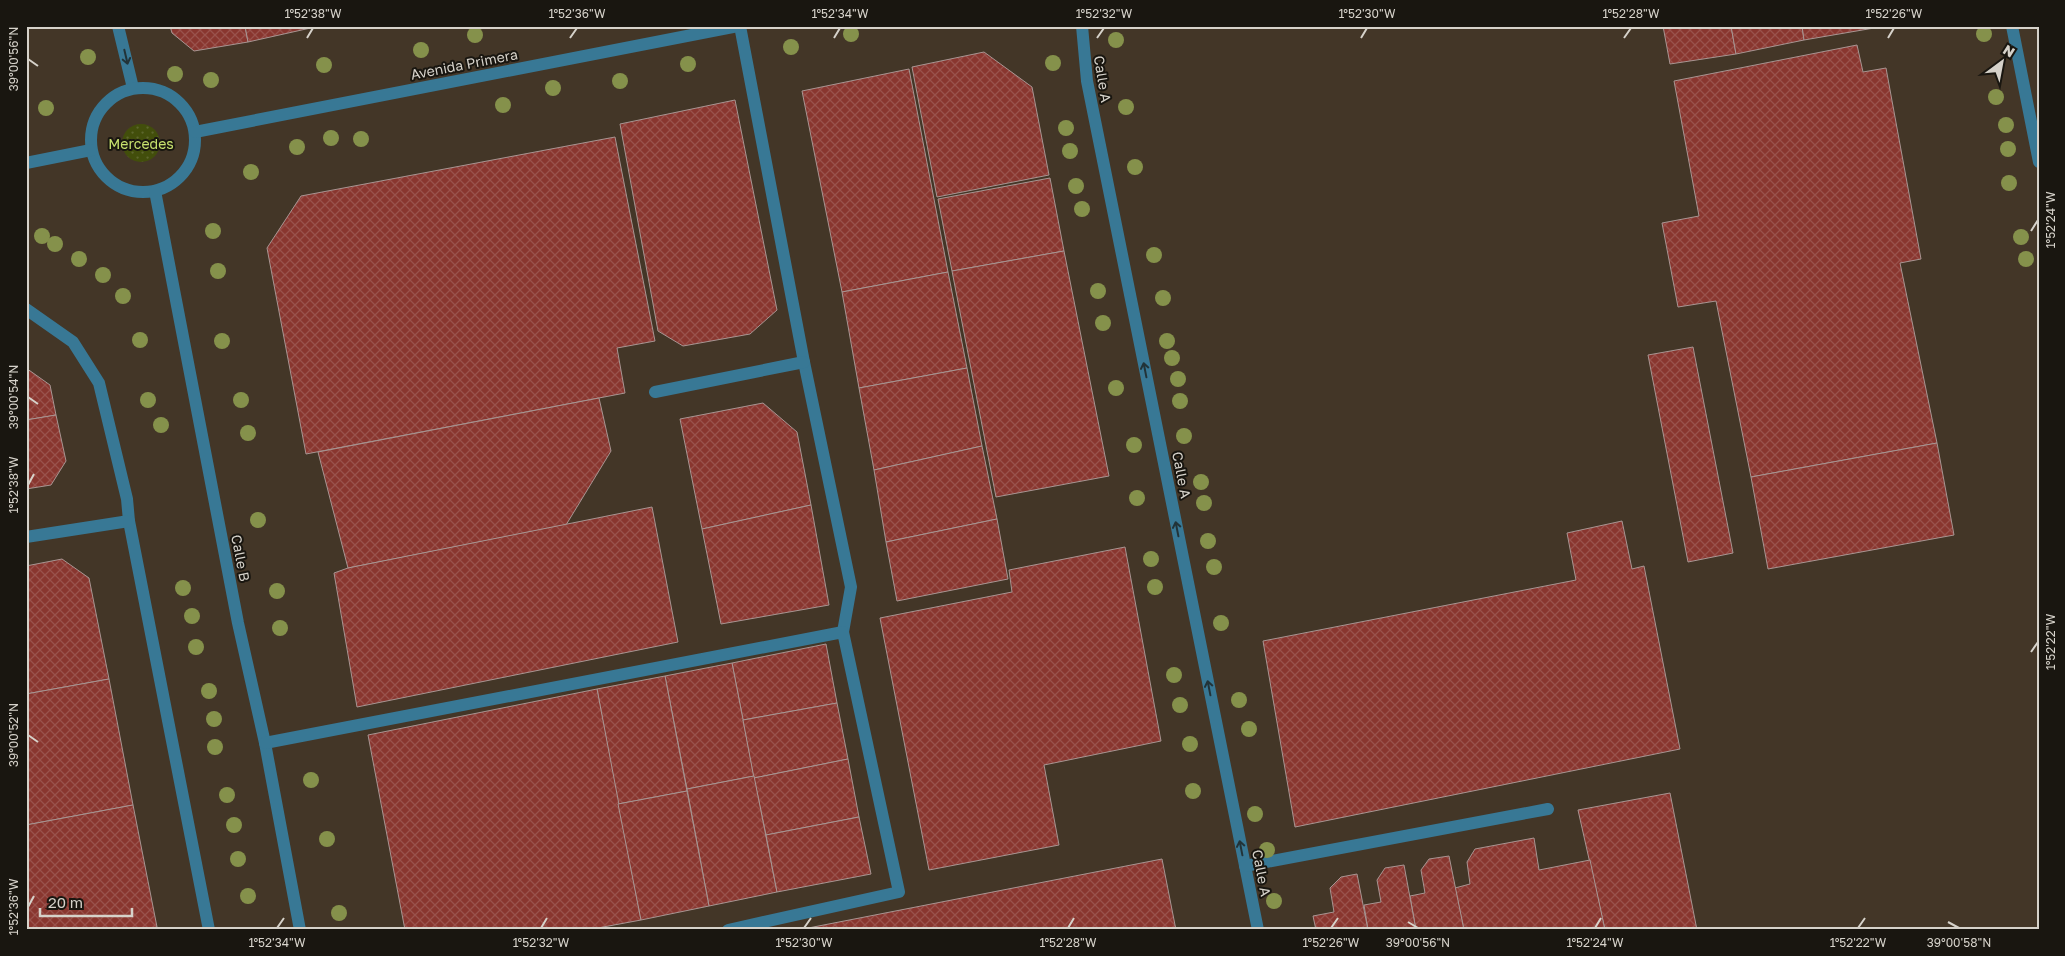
<svg xmlns="http://www.w3.org/2000/svg" width="2065" height="956" viewBox="0 0 2065 956" font-family="'Golos Text',sans-serif">
<style>
.industrial{fill:#433627}
.park{fill:url(#park-dots)}
.building{fill:url(#building-cross-hatch);stroke:#a89592}
.lines{fill:none;stroke-linecap:round;stroke-linejoin:round}
.minor{stroke:#387895;stroke-width:12}
.tree{fill:#85914b}
.oneway{stroke:#223338}
.ticks{fill:none;stroke:#d6d2ca;stroke-width:2}
.labels{text-anchor:middle;dominant-baseline:central;stroke-width:4;stroke-linejoin:round;paint-order:stroke}
.street-label{font-size:14px;fill:#d6d2ca;stroke:#191610}
.park-label{font-size:14px;fill:#c8e26e;stroke:#191610}
.neatline{fill:none;stroke:#d6d2ca;stroke-width:2}
.ticks-label{font-size:12px;text-anchor:middle;fill:#d6d2ca}
</style>
<defs>
<pattern id="park-dots" width="8" height="8" patternUnits="userSpaceOnUse" patternTransform="scale(1.25)"><rect width="8" height="8" fill="#424e0b"/><path d="M2 2h.1M6 6h.1" fill="none" stroke="#5d672d" stroke-width="1.8" stroke-linecap="round"/></pattern>
<pattern id="building-cross-hatch" width="8" height="8" patternUnits="userSpaceOnUse" patternTransform="scale(1.25)"><rect width="8" height="8" fill="#89362f"/><path d="M0 0l8 8M0 8l8-8" fill="none" stroke="#99524c"/></pattern>
</defs>
<rect width="100%" height="100%" fill="#342d21"/>
<rect class="industrial" x="26" y="26" width="2013" height="904"/>
<circle class="park" cx="141" cy="143" r="19"/>
<g class="building">
<polygon points="170,26 245,26 248,42 194,51 172,33"/>
<polygon points="245,26 315,26 315,27 248,42"/>
<polygon points="1663,26 1731,26 1736,54 1670,64"/>
<polygon points="1731,26 1802,26 1804,40 1736,54"/>
<polygon points="1802,26 1874,26 1874,28 1804,40"/>
<polygon points="1857,45 1863,72 1886,68 1921,259 1900,263 1937,443 1751,477 1716,301 1678,307 1662,223 1699,216 1674,81"/>
<polygon points="984,52 1032,87 1049,175 937,197 912,67"/>
<polygon points="909,69 948,272 842,292 802,91"/>
<polygon points="735,100 777,310 750,334 683,346 658,331 620,124"/>
<polygon points="615,137 655,341 617,348 625,393 306,454 267,248 301,196"/>
<polygon points="1050,178 1064,251 952,271 938,199"/>
<polygon points="1064,251 1109,476 996,497 952,271"/>
<polygon points="948,272 967,368 859,388 842,292"/>
<polygon points="1693,347 1733,553 1688,562 1648,355"/>
<polygon points="26,368 50,385 56,415 26,420"/>
<polygon points="967,368 982,446 874,470 859,388"/>
<polygon points="599,398 611,451 566,525 348,568 318,452"/>
<polygon points="763,403 797,432 811,505 702,529 680,419"/>
<polygon points="56,415 66,461 51,485 26,489 26,420"/>
<polygon points="1937,443 1954,535 1768,569 1751,477"/>
<polygon points="982,446 997,519 886,542 874,470"/>
<polygon points="811,505 829,605 721,624 702,529"/>
<polygon points="652,507 678,642 357,707 334,573 348,568"/>
<polygon points="997,519 1008,579 897,601 886,542"/>
<polygon points="1622,521 1632,569 1644,566 1680,749 1295,827 1263,641 1576,580 1567,533"/>
<polygon points="1125,547 1161,741 1044,765 1059,845 929,870 880,618 1012,592 1009,570"/>
<polygon points="62,559 89,578 109,679 26,694 26,566"/>
<polygon points="826,644 837,703 743,720 732,663"/>
<polygon points="732,663 754,776 687,789 665,676"/>
<polygon points="665,676 687,791 618,804 597,689"/>
<polygon points="109,679 133,805 26,825 26,694"/>
<polygon points="597,689 641,920 587,930 405,930 368,735"/>
<polygon points="837,703 848,759 754,778 743,720"/>
<polygon points="848,759 859,817 766,835 754,778"/>
<polygon points="754,776 777,892 709,906 687,789"/>
<polygon points="687,791 709,906 641,920 618,804"/>
<polygon points="1670,793 1697,930 1605,930 1578,810"/>
<polygon points="133,805 157,927 144,930 26,930 26,825"/>
<polygon points="859,817 871,874 777,892 766,835"/>
<polygon points="1534,838 1539,870 1590,860 1605,930 1464,930 1455,888 1470,884 1467,862 1475,849"/>
<polygon points="1449,856 1464,930 1416,930 1410,896 1425,893 1421,870 1429,859"/>
<polygon points="1162,859 1176,930 798,930"/>
<polygon points="1404,865 1416,930 1368,930 1364,905 1381,902 1377,880 1385,868"/>
<polygon points="1357,874 1368,930 1316,930 1313,916 1334,912 1330,888 1341,877"/>
</g>
<g class="lines">
<g class="minor">
<polyline points="118,26 133,88"/>
<polyline points="740,26 804,362 851,587 843,632"/>
<polyline points="1082,26 1087,81 1258,930"/>
<polyline points="2012,26 2039,162"/>
<circle cx="143" cy="140" r="52"/>
<polyline points="195,132 738,26"/>
<polyline points="26,163 91,150"/>
<polyline points="155,191 238,623 265,743 300,930"/>
<polyline points="26,309 73,342 99,383 127,499 129,521 209,930"/>
<polyline points="655,392 804,362"/>
<polyline points="26,537 129,521"/>
<polyline points="265,743 843,632 899,892 728,930"/>
<polyline points="1245,866 1548,809"/>
</g>
</g>
<g class="tree">
<circle cx="851" cy="34" r="8"/>
<circle cx="1984" cy="34" r="8"/>
<circle cx="475" cy="35" r="8"/>
<circle cx="1116" cy="40" r="8"/>
<circle cx="791" cy="47" r="8"/>
<circle cx="421" cy="50" r="8"/>
<circle cx="88" cy="57" r="8"/>
<circle cx="1053" cy="63" r="8"/>
<circle cx="688" cy="64" r="8"/>
<circle cx="324" cy="65" r="8"/>
<circle cx="175" cy="74" r="8"/>
<circle cx="211" cy="80" r="8"/>
<circle cx="620" cy="81" r="8"/>
<circle cx="553" cy="88" r="8"/>
<circle cx="1996" cy="97" r="8"/>
<circle cx="503" cy="105" r="8"/>
<circle cx="1126" cy="107" r="8"/>
<circle cx="46" cy="108" r="8"/>
<circle cx="2006" cy="125" r="8"/>
<circle cx="1066" cy="128" r="8"/>
<circle cx="331" cy="138" r="8"/>
<circle cx="361" cy="139" r="8"/>
<circle cx="297" cy="147" r="8"/>
<circle cx="2008" cy="149" r="8"/>
<circle cx="1070" cy="151" r="8"/>
<circle cx="1135" cy="167" r="8"/>
<circle cx="251" cy="172" r="8"/>
<circle cx="2009" cy="183" r="8"/>
<circle cx="1076" cy="186" r="8"/>
<circle cx="1082" cy="209" r="8"/>
<circle cx="213" cy="231" r="8"/>
<circle cx="42" cy="236" r="8"/>
<circle cx="2021" cy="237" r="8"/>
<circle cx="55" cy="244" r="8"/>
<circle cx="1154" cy="255" r="8"/>
<circle cx="79" cy="259" r="8"/>
<circle cx="2026" cy="259" r="8"/>
<circle cx="218" cy="271" r="8"/>
<circle cx="103" cy="275" r="8"/>
<circle cx="1098" cy="291" r="8"/>
<circle cx="123" cy="296" r="8"/>
<circle cx="1163" cy="298" r="8"/>
<circle cx="1103" cy="323" r="8"/>
<circle cx="140" cy="340" r="8"/>
<circle cx="222" cy="341" r="8"/>
<circle cx="1167" cy="341" r="8"/>
<circle cx="1172" cy="358" r="8"/>
<circle cx="1178" cy="379" r="8"/>
<circle cx="1116" cy="388" r="8"/>
<circle cx="148" cy="400" r="8"/>
<circle cx="241" cy="400" r="8"/>
<circle cx="1180" cy="401" r="8"/>
<circle cx="161" cy="425" r="8"/>
<circle cx="248" cy="433" r="8"/>
<circle cx="1184" cy="436" r="8"/>
<circle cx="1134" cy="445" r="8"/>
<circle cx="1201" cy="482" r="8"/>
<circle cx="1137" cy="498" r="8"/>
<circle cx="1204" cy="503" r="8"/>
<circle cx="258" cy="520" r="8"/>
<circle cx="1208" cy="541" r="8"/>
<circle cx="1151" cy="559" r="8"/>
<circle cx="1214" cy="567" r="8"/>
<circle cx="1155" cy="587" r="8"/>
<circle cx="183" cy="588" r="8"/>
<circle cx="277" cy="591" r="8"/>
<circle cx="192" cy="616" r="8"/>
<circle cx="1221" cy="623" r="8"/>
<circle cx="280" cy="628" r="8"/>
<circle cx="196" cy="647" r="8"/>
<circle cx="1174" cy="675" r="8"/>
<circle cx="209" cy="691" r="8"/>
<circle cx="1239" cy="700" r="8"/>
<circle cx="1180" cy="705" r="8"/>
<circle cx="214" cy="719" r="8"/>
<circle cx="1249" cy="729" r="8"/>
<circle cx="1190" cy="744" r="8"/>
<circle cx="215" cy="747" r="8"/>
<circle cx="311" cy="780" r="8"/>
<circle cx="1193" cy="791" r="8"/>
<circle cx="227" cy="795" r="8"/>
<circle cx="1255" cy="814" r="8"/>
<circle cx="234" cy="825" r="8"/>
<circle cx="327" cy="839" r="8"/>
<circle cx="1267" cy="850" r="8"/>
<circle cx="238" cy="859" r="8"/>
<circle cx="248" cy="896" r="8"/>
<circle cx="1274" cy="901" r="8"/>
<circle cx="339" cy="913" r="8"/>
</g>
<defs><path id="oneway-shaft" d="M-6 0H5M1.5-3L5.5 0L1.5 3" fill="none" stroke-width="1.6" stroke-linecap="round" stroke-linejoin="round" transform="scale(1.25)"/></defs>
<g class="oneway">
<use href="#oneway-shaft" transform="translate(126 57) rotate(77)"/>
<use href="#oneway-shaft" transform="translate(1145 370) rotate(-101)"/>
<use href="#oneway-shaft" transform="translate(1177 529) rotate(-101)"/>
<use href="#oneway-shaft" transform="translate(1209 688) rotate(-101)"/>
<use href="#oneway-shaft" transform="translate(1241 848) rotate(-101)"/>
</g>
<path class="ticks" d="M307 38 313 28M570 38 577 28M834 38 840 28M1097 38 1104 28M1361 38 1367 28M1624 38 1631 28M1888 38 1894 28M28 59 38 66M2031 231 2038 220M28 397 38 404M28 485 34 474M2031 652 2038 642M28 735 38 742M28 907 34 896M1408 922 1418 928M1948 922 1959 928M277 928 284 918M541 928 547 918M804 928 811 918M1068 928 1074 918M1331 928 1338 918M1595 928 1601 918M1858 928 1865 918"/>
<g class="labels">
<g class="street-label">
<text transform="translate(464 64) rotate(-11)">Avenida Primera</text>
<text transform="translate(1103 79) rotate(81)">Calle A</text>
<text transform="translate(1182 475) rotate(79)">Calle A</text>
<text transform="translate(241 558) rotate(79)">Calle B</text>
<text transform="translate(1262 873) rotate(79)">Calle A</text>
</g>
<g class="park-label">
<text x="141" y="143">Mercedes</text>
</g>
</g>
<rect width="2065" height="956" fill="none" stroke="#191610" stroke-width="55"/>
<g transform="translate(2002 62) rotate(32)" stroke="#191610" stroke-width="4" paint-order="stroke">
<path d="M0-4L9 19L0 12L-9 19Z" fill="#d6d2ca"/>
<text y="-8" font-size="14" font-weight="bold" text-anchor="middle" fill="#d6d2ca">N</text>
</g>
<path d="M40 908v8h92v-8" fill="none" stroke="#d6d2ca" stroke-width="2.5"/>
<text x="48" y="908" font-size="15" fill="#d6d2ca" stroke="#191610" stroke-width="4" paint-order="stroke">20 m</text>
<rect x="28" y="28" width="2010" height="900" class="neatline"/>
<g class="ticks-label">
<text x="313" y="18">1°52'38"W</text>
<text x="577" y="18">1°52'36"W</text>
<text x="840" y="18">1°52'34"W</text>
<text x="1104" y="18">1°52'32"W</text>
<text x="1367" y="18">1°52'30"W</text>
<text x="1631" y="18">1°52'28"W</text>
<text x="1894" y="18">1°52'26"W</text>
<text transform="translate(14 59) rotate(-90)" y="4">39°00'56"N</text>
<text transform="translate(2051 220) rotate(-90)" y="4">1°52'24"W</text>
<text transform="translate(14 397) rotate(-90)" y="4">39°00'54"N</text>
<text transform="translate(14 485) rotate(-90)" y="4">1°52'38"W</text>
<text transform="translate(2051 642) rotate(-90)" y="4">1°52'22"W</text>
<text transform="translate(14 735) rotate(-90)" y="4">39°00'52"N</text>
<text transform="translate(14 907) rotate(-90)" y="4">1°52'36"W</text>
<text x="277" y="947">1°52'34"W</text>
<text x="541" y="947">1°52'32"W</text>
<text x="804" y="947">1°52'30"W</text>
<text x="1068" y="947">1°52'28"W</text>
<text x="1331" y="947">1°52'26"W</text>
<text x="1418" y="947">39°00'56"N</text>
<text x="1595" y="947">1°52'24"W</text>
<text x="1858" y="947">1°52'22"W</text>
<text x="1959" y="947">39°00'58"N</text>
</g>
</svg>
